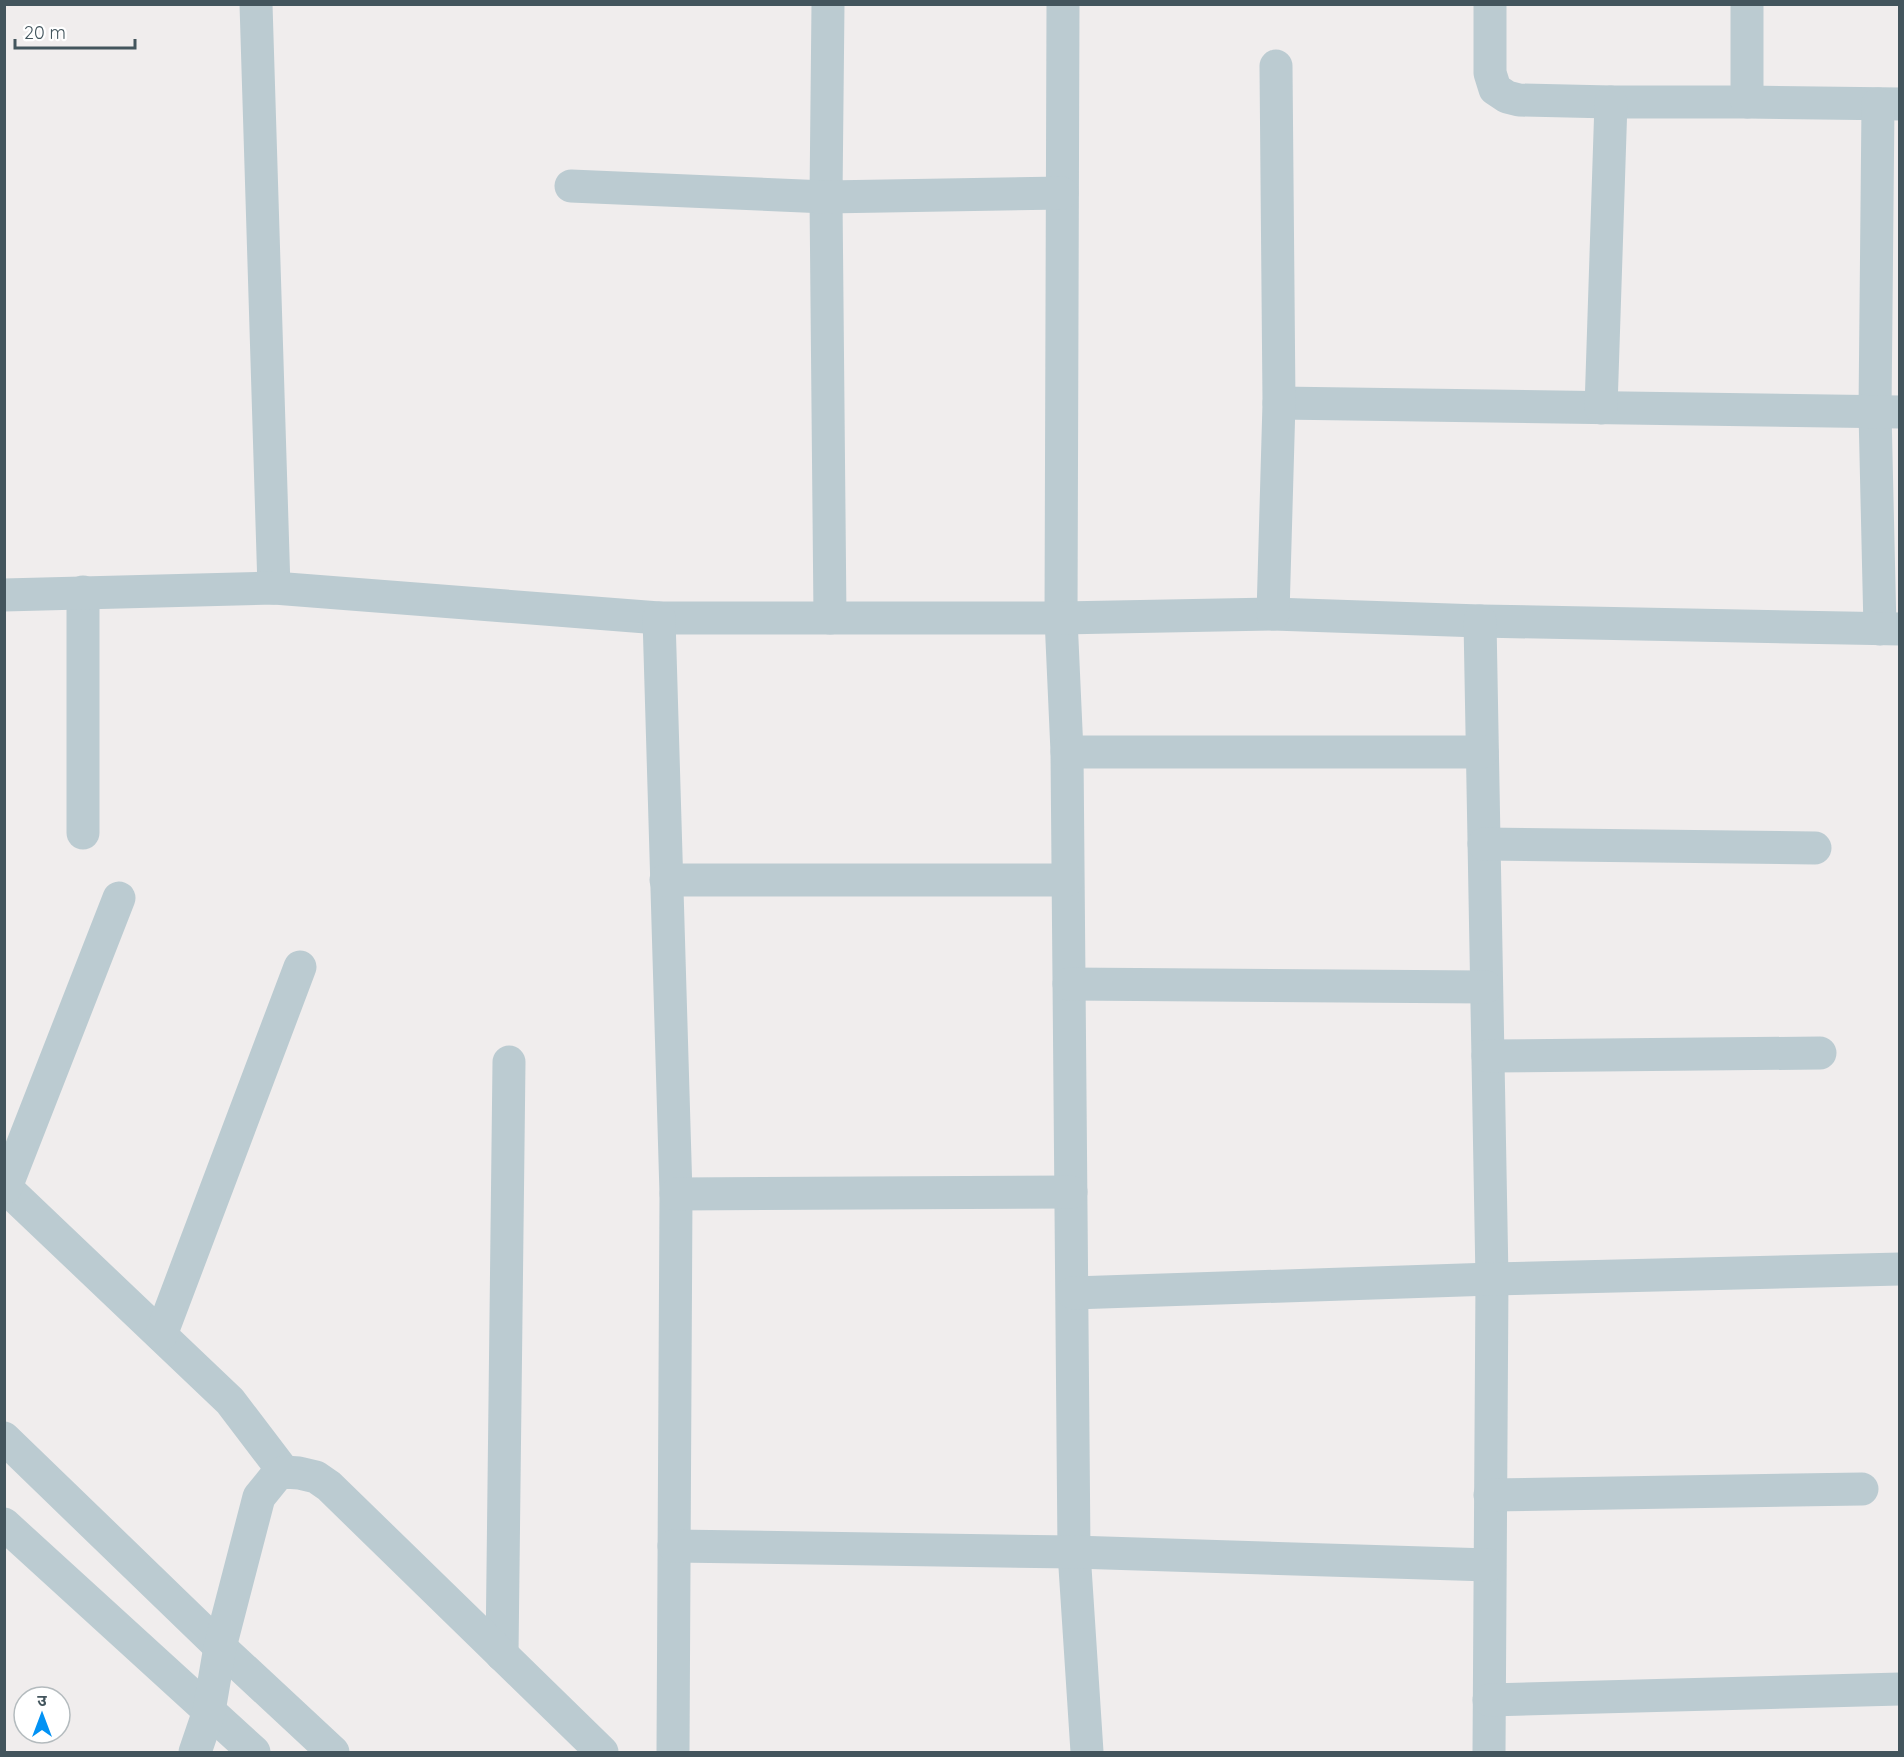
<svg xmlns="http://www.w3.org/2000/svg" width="1904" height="1757" viewBox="0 0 1904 1757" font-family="Quicksand,'Noto Sans Devanagari',sans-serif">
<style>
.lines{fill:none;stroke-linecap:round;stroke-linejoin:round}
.minor{stroke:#bbcbd1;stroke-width:33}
</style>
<rect width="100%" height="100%" fill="#f0eded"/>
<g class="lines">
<g class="minor">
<polyline points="256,4 274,588"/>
<polyline points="828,4 826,197 830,618"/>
<polyline points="1063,4 1061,618 1067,752 1074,1552 1087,1752"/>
<polyline points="1490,4 1490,73 1495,89 1507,97 1519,100 1611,102 1747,102"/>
<polyline points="1747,4 1747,102 1900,104"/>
<polyline points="1878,104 1875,412 1880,629"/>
<polyline points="571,186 826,197 1062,193"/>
<polyline points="1279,403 1900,412"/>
<polyline points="1601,408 1611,102"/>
<polyline points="83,592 83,833"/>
<polyline points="4,595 274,588 659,618 1061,618 1273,614 1480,621 1900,629"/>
<polyline points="1273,614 1279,403 1276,66"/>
<polyline points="659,618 676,1194 673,1752"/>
<polyline points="1480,621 1492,1279 1489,1752"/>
<polyline points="1067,752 1482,752"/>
<polyline points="1484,844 1815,848"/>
<polyline points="666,880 1067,880"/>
<polyline points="1069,984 1486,987"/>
<polyline points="1488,1056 1820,1053"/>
<polyline points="4,1186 230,1401 284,1472"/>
<polyline points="6,1187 119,898"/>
<polyline points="676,1194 1071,1192"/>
<polyline points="1073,1293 1492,1279 1900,1269"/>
<polyline points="161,1335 300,967"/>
<polyline points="4,1438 220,1647 333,1752"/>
<polyline points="1490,1495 1862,1489"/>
<polyline points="4,1524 254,1752"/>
<polyline points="674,1546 1074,1552 1489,1565"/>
<polyline points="502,1655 509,1062"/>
<polyline points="1489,1700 1900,1689"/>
<polyline points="195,1752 209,1711 220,1647 259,1497 276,1476 284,1472 299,1473 316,1477 329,1486 602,1752"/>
</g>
</g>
<rect width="1904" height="1757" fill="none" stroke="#43555d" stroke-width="12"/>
<g transform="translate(42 1715)"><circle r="28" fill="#ffffff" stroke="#b4bbbe" stroke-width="1.5"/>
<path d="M0-4.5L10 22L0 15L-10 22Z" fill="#0292f4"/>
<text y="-9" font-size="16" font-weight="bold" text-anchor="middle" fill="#43555d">उ</text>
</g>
<path d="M15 39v9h120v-9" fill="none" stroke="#43555d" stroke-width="3"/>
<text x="24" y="39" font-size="18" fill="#43555d" stroke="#ffffff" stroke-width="4.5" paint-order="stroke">20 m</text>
</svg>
